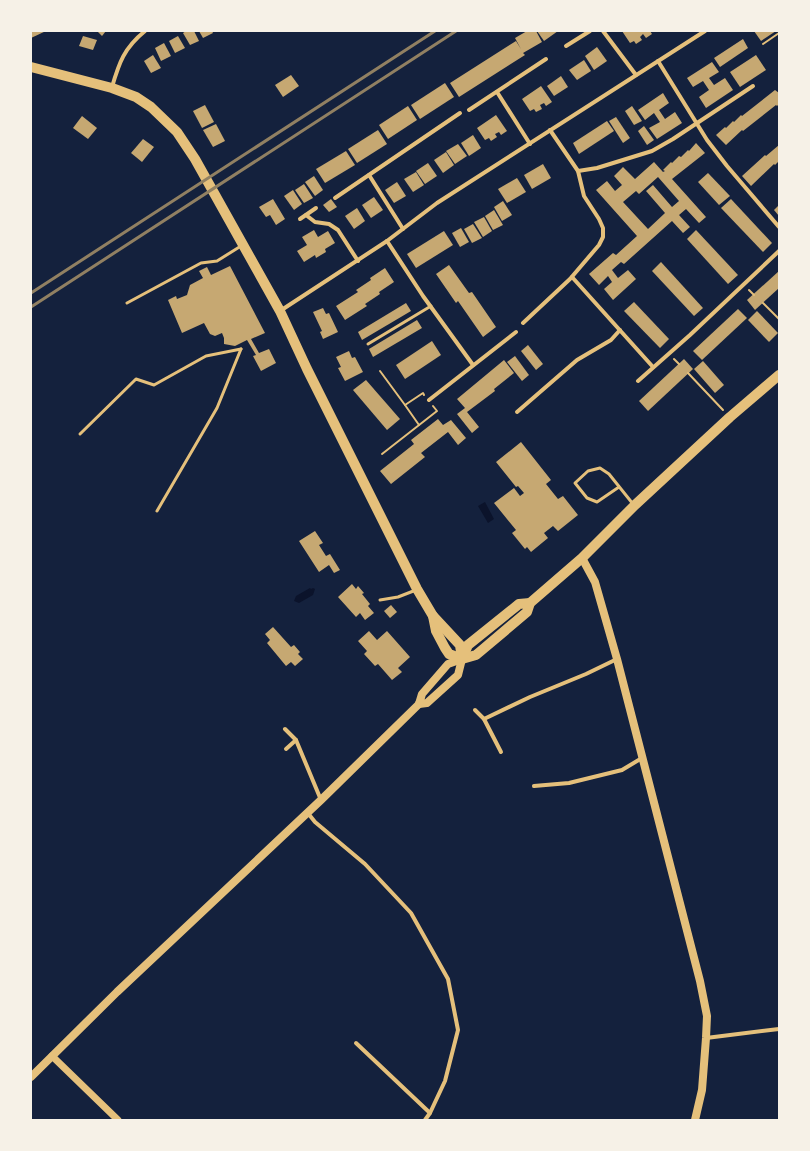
<svg xmlns="http://www.w3.org/2000/svg" width="810" height="1151" viewBox="0 0 810 1151" font-family="Arial,sans-serif">
<style>
.water{fill:#0b132b}
.building{fill:#c6a872;fill-rule:evenodd}
.lines{fill:none;stroke-linecap:round;stroke-linejoin:round}
.path{stroke:#e5c07b;stroke-width:2}
.service{stroke:#e5c07b;stroke-width:3}
.minor{stroke:#e5c07b;stroke-width:4}
.tertiary{stroke:#e5c07b;stroke-width:7}
.secondary{stroke:#e5c07b;stroke-width:8}
.primary{stroke:#e5c07b;stroke-width:10}
.rail{stroke:#918062;stroke-width:3}
</style>
<rect width="100%" height="100%" fill="#14213d"/>
<g class="water">
<polygon points="485,502 494,519 488,523 478,506"/>
<polygon points="310,588 311,589 313,588 315,589 313,595 299,603 294,601 296,596"/>
</g>
<g class="building">
<polygon points="31,31 46,31 31,38"/>
<polygon points="97,31 106,31 102,36"/>
<polygon points="186,31 194,31 199,41 190,45 183,33"/>
<polygon points="199,31 212,31 213,33 203,38"/>
<polygon points="527,31 536,31 542,42 523,53 525,55 459,97 450,83 516,41 521,49 515,38"/>
<polygon points="537,31 558,31 544,41"/>
<polygon points="622,31 650,31 652,34 646,38 643,34 640,37 642,40 636,44 634,41 630,43"/>
<polygon points="754,31 776,31 761,41"/>
<polygon points="83,36 97,40 93,50 79,46"/>
<polygon points="178,36 185,48 175,53 169,41"/>
<polygon points="743,39 748,48 720,67 714,58"/>
<polygon points="164,43 171,56 161,61 155,48"/>
<polygon points="597,47 607,61 594,70 585,56"/>
<polygon points="153,55 161,68 151,73 144,61"/>
<polygon points="756,55 766,70 740,87 730,72"/>
<polygon points="584,60 591,71 577,80 569,70"/>
<polygon points="712,62 719,72 709,78 714,85 725,78 733,90 706,108 699,97 709,90 703,81 693,87 687,78"/>
<polygon points="291,75 299,86 283,97 275,85"/>
<polygon points="561,76 568,87 554,96 547,86"/>
<polygon points="445,83 454,97 420,119 411,105"/>
<polygon points="541,86 552,102 546,106 544,103 540,105 542,109 536,112 534,109 530,111 522,99"/>
<polygon points="775,90 779,93 779,104 777,106 776,105 743,131 742,130 726,145 716,135 725,127 726,128 733,121 734,122 741,115 742,116"/>
<polygon points="663,93 669,103 659,110 665,119 675,112 682,123 657,139 649,128 660,122 654,113 645,120 638,110"/>
<polygon points="205,105 214,122 202,128 193,111"/>
<polygon points="408,106 417,120 388,139 379,125"/>
<polygon points="632,106 642,121 634,125 625,111"/>
<polygon points="496,115 507,131 501,135 499,132 495,134 497,137 491,141 489,138 485,140 477,128"/>
<polygon points="82,116 97,128 88,139 73,128"/>
<polygon points="616,117 630,138 623,143 609,121"/>
<polygon points="607,121 614,131 579,154 573,143"/>
<polygon points="216,124 225,141 213,147 203,130"/>
<polygon points="644,126 654,140 647,145 638,131"/>
<polygon points="378,130 387,144 357,163 348,149"/>
<polygon points="473,135 481,148 469,156 461,143"/>
<polygon points="143,139 154,147 142,162 131,153"/>
<path d="M696 143 705 153 672 179 706 217 699 223 686 209 679 215 690 227 683 233 672 221 624 264 621 262 612 270 618 278 628 270 636 279 613 300 604 289 612 282 608 276 599 285 589 274 613 253 616 255 637 236 596 190 607 181 615 191 622 185 614 176 623 167 635 179 654 162 663 172 665 171 663 170 671 162 672 163 679 156 681 157 688 150 689 151ZM658 177 679 201 672 207 653 185 646 191 665 213 648 229 623 202 636 191 639 194Z"/>
<polygon points="458,144 467,156 455,164 446,151"/>
<polygon points="779,145 779,161 775,165 774,164 751,186 742,176 765,155 766,156"/>
<polygon points="346,151 355,165 325,183 316,169"/>
<polygon points="446,152 454,165 443,173 434,160"/>
<polygon points="428,163 437,176 425,184 416,171"/>
<polygon points="543,164 551,178 532,189 524,175"/>
<polygon points="416,172 424,185 413,192 404,179"/>
<polygon points="708,173 730,196 719,205 698,182"/>
<polygon points="314,176 323,190 315,196 305,182"/>
<polygon points="517,178 526,192 507,203 498,189"/>
<polygon points="397,182 406,196 394,203 385,190"/>
<polygon points="304,184 313,198 304,203 295,190"/>
<polygon points="293,190 302,204 294,210 284,196"/>
<polygon points="374,197 383,210 371,218 362,205"/>
<polygon points="273,199 285,219 276,225 270,215 266,217 259,207"/>
<polygon points="331,199 337,207 329,212 323,205"/>
<polygon points="731,199 772,243 763,252 721,208"/>
<polygon points="503,201 512,215 502,221 494,207"/>
<polygon points="779,205 779,216 774,210"/>
<polygon points="357,208 365,221 354,229 345,216"/>
<polygon points="494,210 503,225 493,230 485,216"/>
<polygon points="484,217 492,231 483,237 474,222"/>
<polygon points="473,224 482,238 472,243 464,229"/>
<polygon points="461,228 469,242 460,247 452,233"/>
<polygon points="314,230 318,237 328,231 335,243 325,249 326,252 316,258 315,255 304,262 297,251 307,245 302,237"/>
<polygon points="696,230 738,275 728,284 687,239"/>
<polygon points="444,231 453,245 416,268 407,254"/>
<polygon points="661,262 703,308 694,316 652,271"/>
<polygon points="449,265 469,293 472,292 496,327 483,337 458,301 456,303 436,274"/>
<polygon points="230,266 265,333 251,339 259,353 269,349 276,363 261,371 253,356 256,355 247,340 235,346 224,344 224,338 222,333 215,336 210,334 204,323 182,333 168,300 176,296 177,299 187,295 190,285 203,278 199,271 207,267 211,275"/>
<polygon points="385,268 394,282 379,292 380,294 365,304 367,306 345,320 336,306 358,292 356,290 371,280 370,278"/>
<polygon points="779,271 779,288 755,310 747,300"/>
<polygon points="634,302 669,339 660,348 624,311"/>
<polygon points="406,303 411,311 362,340 358,332"/>
<polygon points="323,308 326,314 329,313 338,332 323,339 320,332 322,331 313,312"/>
<polygon points="738,309 747,318 702,360 693,351"/>
<polygon points="757,311 778,333 769,342 748,320"/>
<polygon points="417,320 422,328 373,357 369,349"/>
<polygon points="432,341 441,355 405,379 396,365"/>
<polygon points="528,345 543,364 536,370 521,351"/>
<polygon points="349,351 352,358 355,357 363,372 345,381 338,368 341,367 336,357"/>
<polygon points="515,356 529,375 522,381 507,362"/>
<polygon points="684,359 693,369 648,411 639,401"/>
<polygon points="504,360 514,373 494,389 495,391 467,412 479,427 472,433 457,414 465,408 457,399"/>
<polygon points="703,361 724,385 715,393 694,369"/>
<polygon points="366,380 400,419 387,430 353,390"/>
<polygon points="438,419 443,425 451,420 466,438 458,445 448,432 421,453 425,457 391,484 380,471 414,444 411,440"/>
<polygon points="521,442 551,480 546,484 558,499 563,496 578,515 558,531 553,526 544,533 548,538 531,552 527,547 525,549 512,533 516,530 494,503 514,488 520,496 524,493 518,486 516,487 496,462"/>
<polygon points="315,531 323,543 319,545 326,556 330,554 340,570 334,573 329,565 319,572 299,541"/>
<polygon points="352,584 356,589 358,586 364,593 362,594 370,604 368,606 374,613 365,620 360,613 356,617 338,597"/>
<polygon points="391,605 397,612 390,618 384,611"/>
<polygon points="273,627 291,647 294,645 300,652 298,654 303,659 295,666 291,662 286,666 267,643 270,640 265,634"/>
<polygon points="369,631 377,640 387,631 410,657 398,668 402,672 392,680 378,664 375,666 364,654 367,651 358,641"/>
</g>
<g class="lines">
<g class="path">
<polyline points="763,44 779,33"/>
<polyline points="749,290 754,295"/>
<polyline points="763,303 779,319"/>
<polyline points="674,359 679,364"/>
<polyline points="380,371 405,405 423,393 424,395"/>
<polyline points="688,373 723,410"/>
<polyline points="405,405 419,425"/>
<polyline points="382,454 437,411 433,406"/>
</g>
<g class="service">
<polyline points="127,303 201,263 217,261 241,246"/>
<polyline points="368,344 431,306"/>
<polyline points="80,434 136,379 154,385 206,356 241,349"/>
<polyline points="619,487 597,502 587,498 575,483 588,471 600,468 609,474 633,504"/>
<polyline points="157,511 217,408 241,349"/>
<polyline points="380,600 398,597 416,590"/>
</g>
<g class="minor">
<polyline points="603,31 636,75"/>
<polyline points="566,46 590,31"/>
<polyline points="658,61 707,140 727,166 779,227"/>
<path d="M112 87C119 63 124 48 145 31"/>
<polyline points="497,92 530,144"/>
<polyline points="469,110 546,59"/>
<polyline points="578,171 597,168 652,151 673,139 753,86"/>
<polyline points="369,175 403,229"/>
<polyline points="335,198 460,113"/>
<polyline points="306,215 315,222 329,224 338,230 358,261"/>
<polyline points="300,219 316,208"/>
<polyline points="387,241 423,296 473,365"/>
<polyline points="572,277 653,367"/>
<polyline points="280,311 387,241 437,203 705,31"/>
<polyline points="523,323 570,279 599,245 603,237 603,228 599,219 584,196 578,171 550,130"/>
<polyline points="638,381 690,335 779,251"/>
<polyline points="429,400 516,332"/>
<polyline points="517,412 577,360 611,340 620,330"/>
<polyline points="475,710 484,719 501,752"/>
<polyline points="484,719 530,697 586,674 617,659"/>
<polyline points="285,729 296,740 321,800"/>
<polyline points="286,749 296,740"/>
<polyline points="534,786 569,783 622,770 642,758"/>
<polyline points="307,812 315,822 365,864 411,913 448,979 458,1030 445,1081 430,1113 425,1120"/>
<polyline points="706,1038 779,1029"/>
<polyline points="356,1043 430,1113"/>
</g>
<polyline class="tertiary" points="52,1056 118,1120"/>
<g class="secondary">
<polyline points="582,558 595,582 617,659 700,981 707,1016 706,1038 702,1090 695,1120"/>
<polyline points="419,704 427,703 458,675 462,659"/>
<polyline points="31,1077 117,992 321,800 419,704 422,694 448,664 462,659"/>
</g>
<g class="primary">
<polyline points="31,67 112,88 136,97 151,107 177,132 195,159 280,311 307,369 417,589 433,616 436,631 445,648 449,654 462,659"/>
<polyline points="433,616 460,645 462,659"/>
<polyline points="462,659 476,655 482,650 527,612 530,603 582,558 635,505 730,417 779,375"/>
<polyline points="462,659 468,645 519,604 530,603"/>
</g>
<g class="rail">
<polyline points="31,293 435,31"/>
<polyline points="31,307 456,31"/>
</g>
</g>
<rect width="810" height="1151" fill="none" stroke="#f6f1e7" stroke-width="64"/>
</svg>
